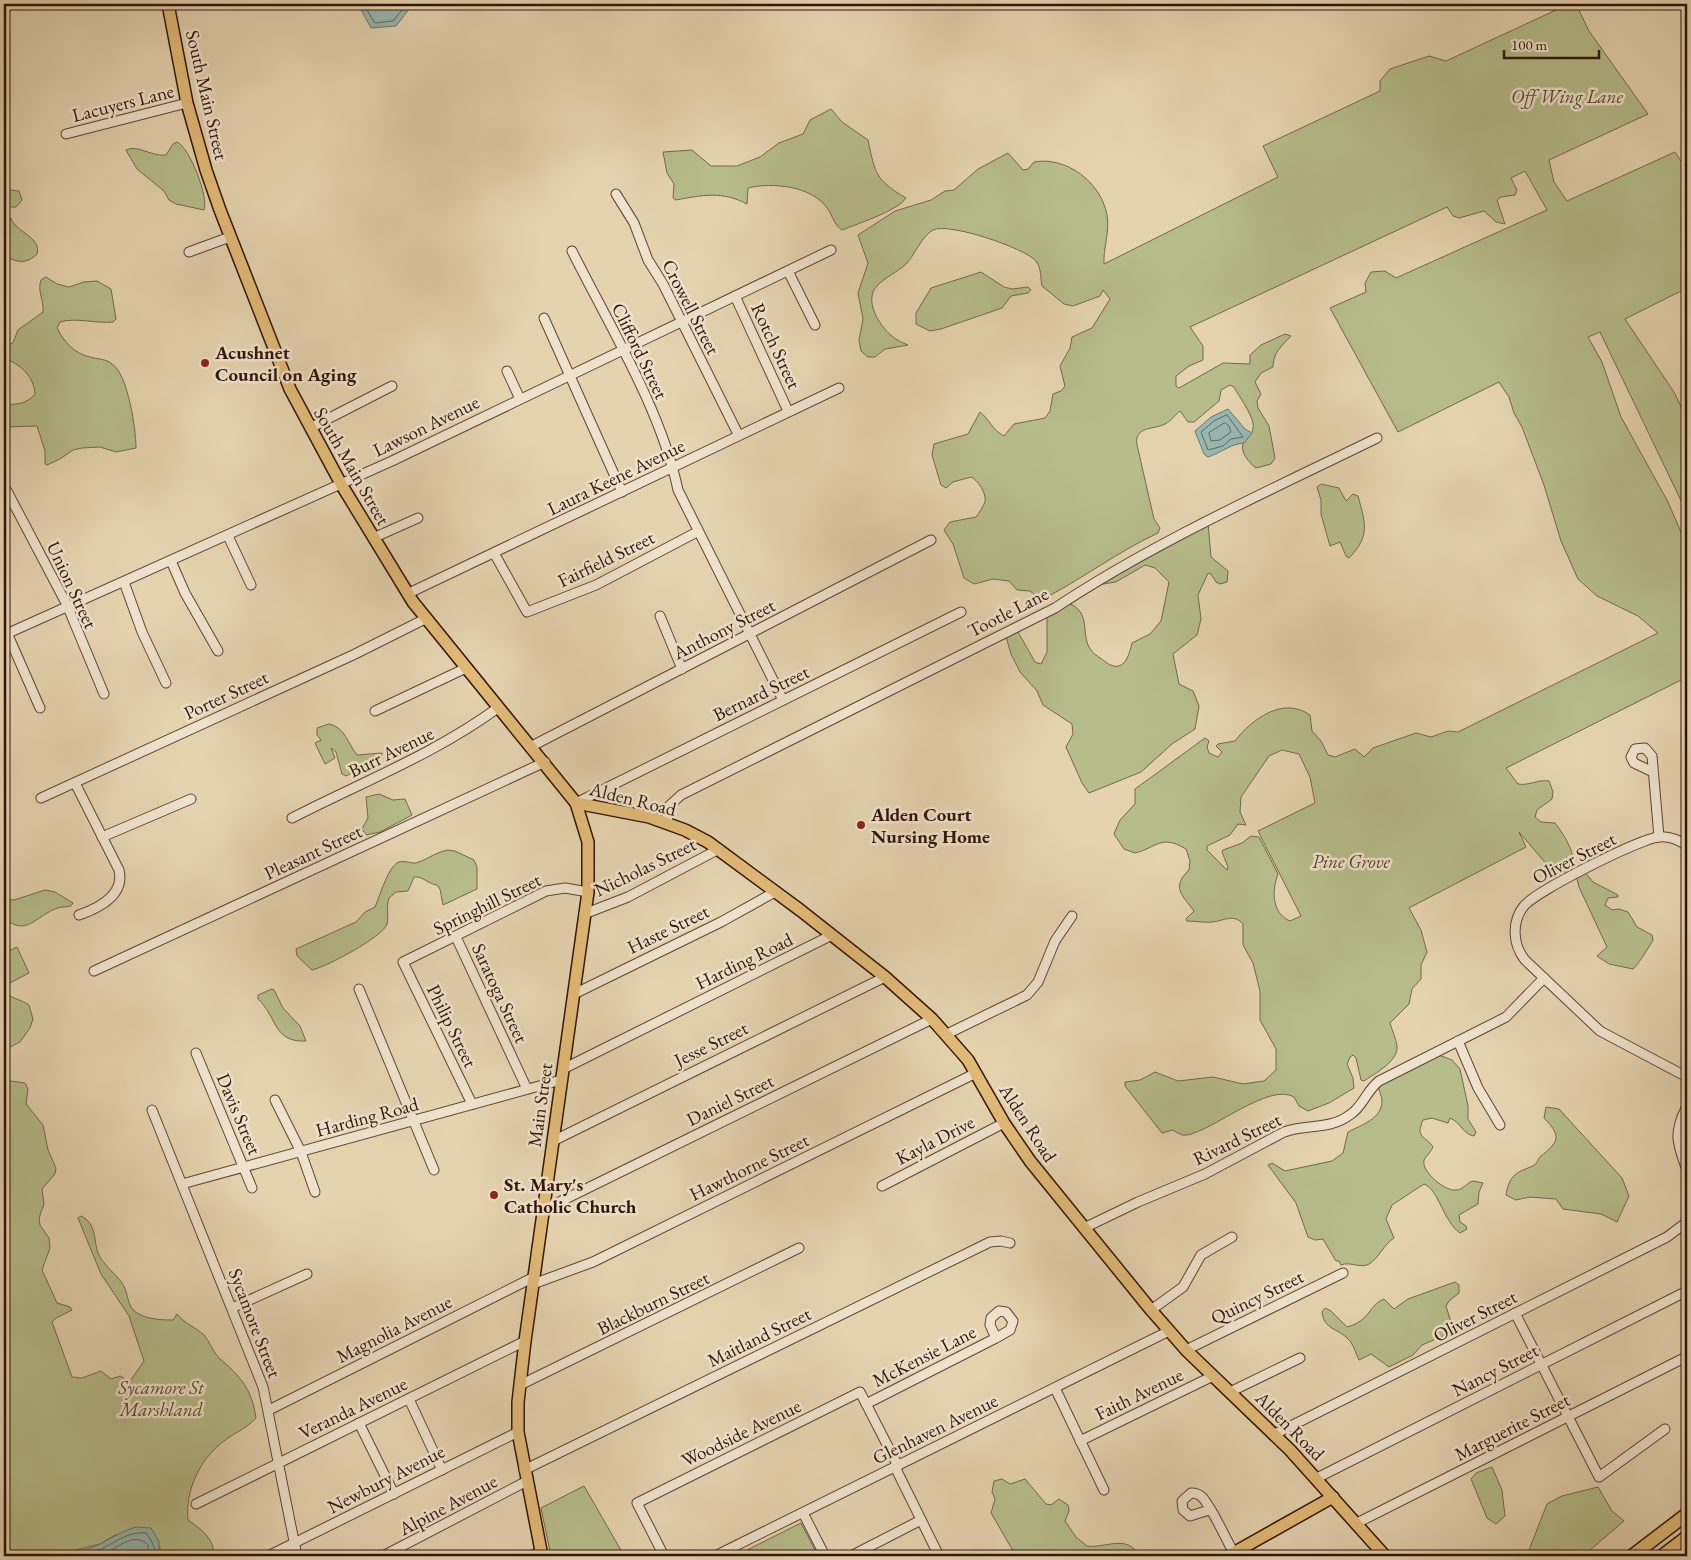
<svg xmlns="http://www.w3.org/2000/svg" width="1691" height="1560" viewBox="0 0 1691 1560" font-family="'EB Garamond',serif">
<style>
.green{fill:#b6bc8a;stroke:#74684a;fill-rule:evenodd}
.water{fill:#97b7b1;stroke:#6f766e}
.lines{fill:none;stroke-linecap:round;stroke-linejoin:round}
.shore{stroke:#64665d;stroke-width:1}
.minor-casing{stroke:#5f4433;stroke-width:11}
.major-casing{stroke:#321409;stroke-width:14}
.highway-casing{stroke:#321409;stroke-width:15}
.minor{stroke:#eee2cc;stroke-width:9}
.major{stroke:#e2ba78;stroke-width:11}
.highway{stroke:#e2ba78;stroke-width:12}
.poi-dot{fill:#8f2418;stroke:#eee2cc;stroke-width:2}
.labels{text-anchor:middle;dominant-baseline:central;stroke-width:5;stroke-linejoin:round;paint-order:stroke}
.street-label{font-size:19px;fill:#321409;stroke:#eee2cc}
.park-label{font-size:19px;font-style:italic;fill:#5a4630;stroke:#eee2cc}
.poi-label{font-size:19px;font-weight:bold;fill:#321409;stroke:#eee2cc;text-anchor:start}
</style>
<rect width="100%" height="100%" fill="#e5d3b0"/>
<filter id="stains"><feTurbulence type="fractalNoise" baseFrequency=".004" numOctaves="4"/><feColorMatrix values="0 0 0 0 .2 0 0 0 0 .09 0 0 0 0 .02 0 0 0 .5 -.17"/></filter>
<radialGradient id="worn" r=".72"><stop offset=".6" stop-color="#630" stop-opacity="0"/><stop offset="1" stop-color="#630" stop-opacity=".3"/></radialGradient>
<g class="green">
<path d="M1569 4H1576L1589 31 1648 114 1549 160 1554 182 1567 201 1675 152 1685 167H1687V288L1625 319 1674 392 1687 419V513L1600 332 1588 337 1602 362 1621 417 1668 502 1687 546V677L1506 768 1518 784C1529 786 1539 779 1549 781L1553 792 1552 799 1537 810 1535 817 1541 822 1555 823C1565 836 1578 856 1571 871L1563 875 1555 874 1519 832 1526 847 1409 908 1421 930 1427 952 1421 965V979L1412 989 1409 1004 1390 1023C1392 1030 1396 1039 1397 1046 1399 1061 1374 1074 1364 1081L1361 1080 1356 1058 1353 1055 1350 1057 1347 1064 1353 1078 1354 1088 1329 1103 1308 1111 1299 1106 1294 1097C1270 1082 1212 1131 1187 1135 1181 1136 1178 1133 1173 1130L1162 1133 1125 1086V1082L1140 1080 1155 1072 1178 1081 1213 1077 1243 1084 1264 1081 1276 1070V1049L1260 1020V991L1253 963 1243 945V924C1233 913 1224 921 1212 922 1204 923 1195 921 1187 921L1186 919 1194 911C1182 895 1171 887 1189 870L1190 861 1186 849C1161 834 1158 847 1135 853L1124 849 1114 834 1120 820 1135 804V789L1205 738 1209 741 1207 747 1209 753 1218 757 1222 752 1216 746 1218 744 1235 741C1252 719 1283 696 1310 715L1312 731 1321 741 1328 755 1335 757 1355 749 1364 757 1373 748 1416 733 1431 737 1448 731 1458 732 1658 633 1638 616 1597 596 1578 579 1561 541 1544 485 1522 427 1514 413 1509 397 1499 382 1398 432 1330 308 1366 292 1365 283 1371 272 1385 271 1396 278 1547 210 1525 171 1511 178 1517 190 1515 195 1501 197 1497 200 1505 224 1496 222 1484 211 1459 218 1453 216 1447 207 1190 327 1203 346V360L1189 366 1176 376V386L1179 388 1223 363 1250 364V355L1261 345 1285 334 1291 336C1282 346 1273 352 1273 367L1261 373 1255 382 1261 394 1257 401 1258 408 1269 426 1275 458 1271 464 1256 468C1250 464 1240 452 1243 444 1247 436 1255 434 1253 423 1250 411 1240 398 1234 387L1230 385 1221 390 1219 401 1194 422H1188L1180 411C1175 415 1172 420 1165 424 1153 430 1134 426 1137 445L1154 519 1160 528 1158 533C1117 552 1081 580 1041 600L1030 591 1017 590 1009 581 993 579 974 584 964 578 953 544 944 530 950 522 976 517C979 513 983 507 985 502 987 494 978 480 971 477L953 482 946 488 941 485 932 455 934 444 968 434 980 412C990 420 992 430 1004 436L1014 424 1045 418 1050 411 1053 394 1061 391 1065 386 1060 366 1070 348 1072 337 1092 328 1110 299 1103 290 1100 296 1073 306 1064 304 1042 286C1040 278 1042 269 1036 261 1025 248 948 222 933 230 922 236 915 254 907 263 898 272 885 277 877 286 863 300 880 327 892 336 896 340 903 343 908 345L885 349 875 357H868L861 351 859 340 863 319 858 293 868 263 858 235 895 211 931 200 945 191 954 190 978 169 1008 153 1023 170 1028 169 1034 162C1066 156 1101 182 1107 215 1110 231 1103 249 1104 264L1278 177 1263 146 1380 91V81L1390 69 1429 56 1446 61ZM1282 750 1299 754 1310 777 1315 803 1258 831 1301 916 1290 921C1271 913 1272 890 1278 874L1259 837 1251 836 1242 843 1223 850 1222 852 1228 867 1227 870 1207 850V846L1230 835 1238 824 1246 825 1240 812 1241 797 1269 756Z"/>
<path d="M831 109 842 122 868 140C875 173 875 180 906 198 899 210 857 224 842 230 834 225 833 216 827 208 812 186 772 182 748 188L747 204C723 191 702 195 676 200L673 198 674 184 667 173 663 152 692 150 711 166H737L760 157 779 143 803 134 810 120Z"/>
<path d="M177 142C190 148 209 198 204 210L176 204 169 200 164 191 137 169 126 150C137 144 152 157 166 155L173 144Z"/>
<polygon points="4,189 19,191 22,200 16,207 4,207"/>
<path d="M4 216 11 218C15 232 42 237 37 254 26 265 17 262 4 256Z"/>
<polygon points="981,272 1004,287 1012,289 1028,287 1031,290 1028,293 1011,296 1002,308 941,329 930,331 916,324 916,313 931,288"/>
<path d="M46 277 57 284 69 287 84 282 97 281 111 289 116 319 113 322C96 324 76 317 60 322L57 328C64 342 75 354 90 357 97 359 107 359 112 364 128 374 136 430 136 448L116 452 100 447 82 448 73 450 60 459 47 465 45 464V451L37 426 4 427V404C16 405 27 404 35 394 34 376 20 364 4 358V346L13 343 18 330 43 312C44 300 37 291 41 280Z"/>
<path d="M1321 484 1339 488 1346 501 1353 494 1358 496C1365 522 1371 536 1349 558L1346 556 1340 542 1330 546 1321 514V500L1317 487Z"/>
<path d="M1208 522 1211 557 1228 571 1227 582 1220 584 1216 582 1211 574 1208 573 1198 595 1201 619 1197 635 1173 654 1179 684 1193 691 1199 706 1195 729 1172 744 1141 772 1089 793 1082 783 1066 747 1073 734 1072 724 1043 705 1037 691 1020 672 1011 654 1006 637 1009 633 1018 632 1035 662 1041 664 1047 652V611L1065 602C1072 604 1077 607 1081 613 1087 623 1083 636 1089 647 1092 653 1097 656 1103 660 1121 675 1128 661 1132 643L1150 634 1161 621 1169 582 1155 568 1145 565 1116 582 1097 585Z"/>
<path d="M329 724C345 727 348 744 357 755L382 753 380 762 365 774 356 771 346 776 342 774 336 752 331 748 335 758 325 764 315 743 321 740 317 735V728Z"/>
<polygon points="379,794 393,800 405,799 412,815 380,832 366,835 362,829 368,818 366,797"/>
<path d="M448 850 455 851 474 860 477 867V889L443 905 440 889 437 885C428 884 423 876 414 877L408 891 396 892 389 898C386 907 389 916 387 924 383 937 326 967 312 970L297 956 296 949 356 922 365 912 375 907C380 896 388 866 399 862 406 860 413 865 419 862 429 858 437 852 448 850Z"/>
<path d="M1584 871 1593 882 1618 895V897L1608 898 1605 905 1612 910 1619 909 1628 912 1637 927 1652 935 1653 940C1649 947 1638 965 1633 969L1609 964 1597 956 1607 947 1579 887 1576 875Z"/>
<path d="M45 890 55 892 73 903 71 906C66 907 59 907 55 909 35 917 26 937 4 918V899L14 900Z"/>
<polygon points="17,947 29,973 4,986 4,953"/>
<path d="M272 989 274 990 283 1008 300 1026 306 1041C273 1043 277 1016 258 999V995Z"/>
<path d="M4 991C12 999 20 999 29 1005L33 1019 30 1028 20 1042 4 1050Z"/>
<path d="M1436 1054 1452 1060 1460 1069 1468 1106V1119L1476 1132 1474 1136C1464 1135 1460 1122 1450 1118L1448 1123 1432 1118 1423 1120C1415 1139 1425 1135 1433 1147 1431 1152 1426 1156 1424 1160 1421 1172 1446 1192 1456 1190 1463 1190 1466 1183 1473 1181L1483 1183 1479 1192 1478 1204 1459 1215 1460 1222 1466 1226 1467 1229 1460 1233C1443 1221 1439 1190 1424 1184L1392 1205 1386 1219 1394 1238C1384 1244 1379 1258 1369 1264 1361 1269 1350 1261 1341 1265L1339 1261H1336L1323 1239 1315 1240 1308 1237 1296 1203 1268 1165 1272 1163 1285 1171 1332 1161 1343 1153 1348 1132C1361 1125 1382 1119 1382 1101 1382 1095 1378 1091 1379 1086Z"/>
<path d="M4 1080 25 1083 28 1089 26 1104 43 1125 48 1150 56 1168 55 1174 42 1189 44 1204 39 1218 40 1225 49 1238 50 1248 42 1270 57 1303 70 1307 72 1310 56 1318 52 1322 72 1377 82 1378 101 1371 111 1379 120 1376 124 1378 121 1394 144 1361 129 1316 101 1274 78 1218 81 1216C97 1224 93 1238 98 1253 103 1265 115 1273 122 1283 127 1290 127 1298 130 1305 136 1319 160 1320 173 1320L177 1314C184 1323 195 1327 204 1335 210 1342 213 1352 219 1358 240 1376 252 1389 256 1418 246 1429 234 1433 224 1441 200 1459 185 1490 188 1520 201 1529 214 1538 214 1556L190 1551 180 1552 172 1550 167 1556H159L160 1548 152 1533 115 1535 100 1544 72 1551 62 1556 6 1555 8 1519 4 1505Z"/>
<path d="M1546 1107 1559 1109 1622 1178 1629 1196 1617 1222 1601 1214 1563 1209 1556 1199 1530 1197 1516 1200 1506 1195C1507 1189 1509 1181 1513 1177 1518 1171 1526 1169 1533 1166 1538 1163 1537 1160 1540 1157 1559 1142 1562 1136 1544 1118Z"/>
<path d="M1455 1282 1459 1285V1293L1449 1301 1446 1306 1451 1322 1450 1333 1422 1345 1413 1355 1389 1367 1371 1354 1359 1360C1356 1354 1353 1343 1348 1339 1338 1328 1324 1330 1322 1312L1325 1308 1331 1311 1347 1327C1370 1321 1369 1305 1384 1299L1394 1309 1408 1299Z"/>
<polygon points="1492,1467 1502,1490 1505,1516 1496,1524 1487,1518 1471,1479 1476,1473"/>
<path d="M1002 1479 1010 1484 1025 1479 1046 1504 1051 1505 1059 1499 1068 1505 1069 1511 1065 1521 1076 1537 1087 1546C1104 1549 1128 1533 1139 1556H1016L991 1513 995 1499 992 1492 994 1481Z"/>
<polygon points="584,1486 622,1552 625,1551 628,1556 551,1556 541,1508"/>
<polygon points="1598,1487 1612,1511 1624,1521 1583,1556 1529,1556 1529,1550 1547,1504 1562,1496"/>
<polygon points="801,1523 818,1556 735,1556"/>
</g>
<g class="water">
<polygon points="358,4 413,4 396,26 371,28"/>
<path d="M1228 409 1245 429 1252 433 1244 443C1230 444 1221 453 1208 457L1204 454 1195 431 1211 417Z"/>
<polygon points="4,1505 8,1519 5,1551 7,1556 4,1556"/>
<path d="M136 1527 151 1528 159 1542V1556H62C74 1551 89 1550 100 1544 112 1538 122 1531 136 1527Z"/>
</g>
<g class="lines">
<g class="shore">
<polyline points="363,4 375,23 393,21 407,4"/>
<polygon points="1227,415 1243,437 1231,439 1223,446 1208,450 1201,432 1214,421"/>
<polygon points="1225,423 1229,426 1231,432 1220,440 1211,441 1209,433"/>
<path d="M73 1556C82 1554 92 1553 101 1549 117 1542 128 1531 146 1533 152 1542 155 1545 155 1556"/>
<path d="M100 1556C116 1550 133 1530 148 1545V1556"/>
</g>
<defs>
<g id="minor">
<polyline points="66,134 187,103"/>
<polyline points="616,194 634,223 648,260 663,284 738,434"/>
<path d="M572 251C609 325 661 409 678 490L783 700"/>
<polyline points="189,252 230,237"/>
<polyline points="788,271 815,325"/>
<polyline points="735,296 788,411"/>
<polyline points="544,318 622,492"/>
<polyline points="507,371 520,399"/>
<polyline points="310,428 392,386"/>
<polyline points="7,491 67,605 104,694"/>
<polyline points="228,536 251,585"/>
<polyline points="373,538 418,518"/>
<polyline points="494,553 527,612 596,585 697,532"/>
<polyline points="171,561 185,593 218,651"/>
<polyline points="124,582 142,632 166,683"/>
<polyline points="407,594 839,388"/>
<polyline points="660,616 682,669"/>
<polyline points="4,626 40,708"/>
<polyline points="4,635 392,461 831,250"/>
<polyline points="375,711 466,668"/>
<polyline points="532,746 931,540"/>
<polyline points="1653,772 1634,763 1631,757 1635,749 1645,748 1652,756 1659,837"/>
<path d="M75 783 119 870C125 895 99 908 79 915"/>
<polyline points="41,798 353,655 425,619"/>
<polyline points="576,803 961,612"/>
<path d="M292 818C362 782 435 754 499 707"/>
<path d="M667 823 669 806 681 795 1055 608C1156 541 1269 491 1377 438"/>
<polyline points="102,837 191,799"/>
<path d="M1687 846C1679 840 1670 836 1659 837 1639 839 1536 891 1524 906 1511 922 1513 945 1525 960L1600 1031 1687 1077"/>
<polyline points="584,914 628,897 719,849"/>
<polyline points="456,937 527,1089"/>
<polyline points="94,971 545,762"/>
<polyline points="359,989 434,1170"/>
<polyline points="574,994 721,922 775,892"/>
<polyline points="947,1034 1027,995 1038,982 1055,941 1072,916"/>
<polyline points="1458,1041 1478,1088 1500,1125"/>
<polyline points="196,1053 252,1188"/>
<polyline points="563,1069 832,935"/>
<polyline points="275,1100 301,1152 315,1192"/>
<polyline points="472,1104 403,962 546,891 565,888 588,892"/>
<path d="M1687 1106C1673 1133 1677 1143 1687 1170"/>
<polyline points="152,1110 263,1387 297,1556"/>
<polyline points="553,1141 885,977"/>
<polyline points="182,1184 561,1080"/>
<polyline points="882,1186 1004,1123"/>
<polyline points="543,1210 932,1019"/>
<path d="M1084 1228 1138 1202 1205 1174 1284 1132C1308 1123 1329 1131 1351 1114 1363 1106 1367 1090 1379 1081L1506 1017 1544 978"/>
<polyline points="533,1284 593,1262 976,1073"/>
<polyline points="232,1308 307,1274"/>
<polyline points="1151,1310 1183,1287 1201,1255 1232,1237"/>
<polyline points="1515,1313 1599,1477 1665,1429"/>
<polyline points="1186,1350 1343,1273"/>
<polyline points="520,1385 799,1248"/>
<polyline points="1055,1388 1104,1490"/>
<polyline points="1230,1392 1300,1358"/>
<polyline points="409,1399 442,1470"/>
<polyline points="866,1404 996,1338 1010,1330 1013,1321 1006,1312 999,1311 991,1318 990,1325 996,1338"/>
<polyline points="269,1410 534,1277"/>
<polyline points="359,1423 394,1494"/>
<polyline points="1275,1434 1667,1237 1687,1222"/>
<polyline points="1080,1441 1213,1376"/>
<polyline points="895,1467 939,1556"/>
<polyline points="524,1470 990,1242 1001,1241 1010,1243"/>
<polyline points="1317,1478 1687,1291"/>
<polyline points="196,1504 525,1341"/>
<path d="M1209 1510 1190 1516 1183 1510 1182 1501 1191 1493C1195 1493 1199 1494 1202 1497 1213 1509 1225 1538 1234 1553"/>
<polyline points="803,1513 825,1556"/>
<polyline points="1357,1523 1682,1359"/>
<polyline points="268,1556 518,1432"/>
<polyline points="383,1556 527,1481"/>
<polyline points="530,1556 541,1552"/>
<polyline points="664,1556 637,1503 860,1392 898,1466"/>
<polyline points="715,1556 1169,1331"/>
<polyline points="851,1556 921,1520"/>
</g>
<g id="major">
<polyline points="168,4 187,103 206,170 220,210 290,389 341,484 413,602 576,803 588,842 588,892 525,1341 518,1402 518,1432 542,1556"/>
<polyline points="576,803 649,817 685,830 708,842 800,910 885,977 932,1019 968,1060 1004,1123 1030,1161 1151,1310 1186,1350 1290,1450 1385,1556"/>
<polyline points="1228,1556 1333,1497"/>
</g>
<g id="highway">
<polyline points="1632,1556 1687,1514"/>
<polyline points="1662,1556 1687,1537"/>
</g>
</defs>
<use href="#minor" class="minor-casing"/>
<use href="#major" class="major-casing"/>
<use href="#highway" class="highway-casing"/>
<use href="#minor" class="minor"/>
<use href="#major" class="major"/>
<use href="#highway" class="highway"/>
</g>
<g class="poi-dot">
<circle cx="205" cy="363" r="5"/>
<circle cx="861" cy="825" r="5"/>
<circle cx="494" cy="1195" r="5"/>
</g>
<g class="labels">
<g class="street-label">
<text transform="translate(207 95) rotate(77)">South Main Street</text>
<text transform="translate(123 103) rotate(-14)">Lacuyers Lane</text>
<text transform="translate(691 307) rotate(63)">Crowell Street</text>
<text transform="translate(776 346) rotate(65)">Rotch Street</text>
<text transform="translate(640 351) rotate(64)">Clifford Street</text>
<text transform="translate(426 426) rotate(-26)">Lawson Avenue</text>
<text transform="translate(352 466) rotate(60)">South Main Street</text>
<text transform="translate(616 477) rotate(-26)">Laura Keene Avenue</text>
<text transform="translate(606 559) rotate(-26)">Fairfield Street</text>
<text transform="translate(72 585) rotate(65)">Union Street</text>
<text transform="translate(1008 612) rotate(-27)">Tootle Lane</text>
<text transform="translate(724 629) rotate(-27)">Anthony Street</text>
<text transform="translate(761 693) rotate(-26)">Bernard Street</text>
<text transform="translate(226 695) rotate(-25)">Porter Street</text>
<text transform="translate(391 752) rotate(-26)">Burr Avenue</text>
<text transform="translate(633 799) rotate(14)">Alden Road</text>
<text transform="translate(313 852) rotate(-25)">Pleasant Street</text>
<text transform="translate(1574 858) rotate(-27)">Oliver Street</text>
<text transform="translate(645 867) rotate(-26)">Nicholas Street</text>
<text transform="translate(487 904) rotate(-26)">Springhill Street</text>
<text transform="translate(668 929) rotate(-26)">Haste Street</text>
<text transform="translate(744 961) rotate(-26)">Harding Road</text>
<text transform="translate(500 993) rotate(65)">Saratoga Street</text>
<text transform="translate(452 1026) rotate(64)">Philip Street</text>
<text transform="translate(711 1044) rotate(-26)">Jesse Street</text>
<text transform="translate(730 1100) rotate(-26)">Daniel Street</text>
<text transform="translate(540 1105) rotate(-82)">Main Street</text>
<text transform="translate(239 1114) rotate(67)">Davis Street</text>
<text transform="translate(367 1117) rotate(-15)">Harding Road</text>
<text transform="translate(1028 1123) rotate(57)">Alden Road</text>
<text transform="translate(1237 1139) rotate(-26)">Rivard Street</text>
<text transform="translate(935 1140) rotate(-27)">Kayla Drive</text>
<text transform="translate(749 1167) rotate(-26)">Hawthorne Street</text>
<text transform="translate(1257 1297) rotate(-26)">Quincy Street</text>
<text transform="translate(653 1303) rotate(-26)">Blackburn Street</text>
<text transform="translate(1475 1316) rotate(-27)">Oliver Street</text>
<text transform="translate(255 1323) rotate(69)">Sycamore Street</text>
<text transform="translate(394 1329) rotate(-27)">Magnolia Avenue</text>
<text transform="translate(759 1337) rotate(-26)">Maitland Street</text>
<text transform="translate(924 1356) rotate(-27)">McKensie Lane</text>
<text transform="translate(1495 1370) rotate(-27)">Nancy Street</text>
<text transform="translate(1139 1394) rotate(-26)">Faith Avenue</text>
<text transform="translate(353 1408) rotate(-26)">Veranda Avenue</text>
<text transform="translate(1290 1426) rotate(45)">Alden Road</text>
<text transform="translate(1512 1427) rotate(-27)">Marguerite Street</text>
<text transform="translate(935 1429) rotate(-26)">Glenhaven Avenue</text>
<text transform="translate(741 1433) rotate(-26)">Woodside Avenue</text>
<text transform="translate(386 1479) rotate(-27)">Newbury Avenue</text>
<text transform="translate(448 1505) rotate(-28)">Alpine Avenue</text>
</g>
<g class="park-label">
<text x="1567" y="96">Off Wing Lane</text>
<text x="1351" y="861">Pine Grove</text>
<text x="161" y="1387">Sycamore St<tspan x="161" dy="22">Marshland</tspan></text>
</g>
<g class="poi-label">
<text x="215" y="352">Acushnet<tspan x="215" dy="22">Council on Aging</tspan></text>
<text x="871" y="814">Alden Court<tspan x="871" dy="22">Nursing Home</tspan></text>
<text x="504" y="1184">St. Mary's<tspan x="504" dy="22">Catholic Church</tspan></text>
</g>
</g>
<rect width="1691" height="1560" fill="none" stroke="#e5d3b0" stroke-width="20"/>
<rect x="5" y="5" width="1681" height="1550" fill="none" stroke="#321409" stroke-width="2.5"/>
<rect x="10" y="10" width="1671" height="1540" fill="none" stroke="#321409"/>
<path d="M1504 50v8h95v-8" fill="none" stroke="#321409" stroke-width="2.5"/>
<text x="1511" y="50" font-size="15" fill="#321409" stroke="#eee2cc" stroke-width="4" paint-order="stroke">100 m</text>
<rect width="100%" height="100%" filter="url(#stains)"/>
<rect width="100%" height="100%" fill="url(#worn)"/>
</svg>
